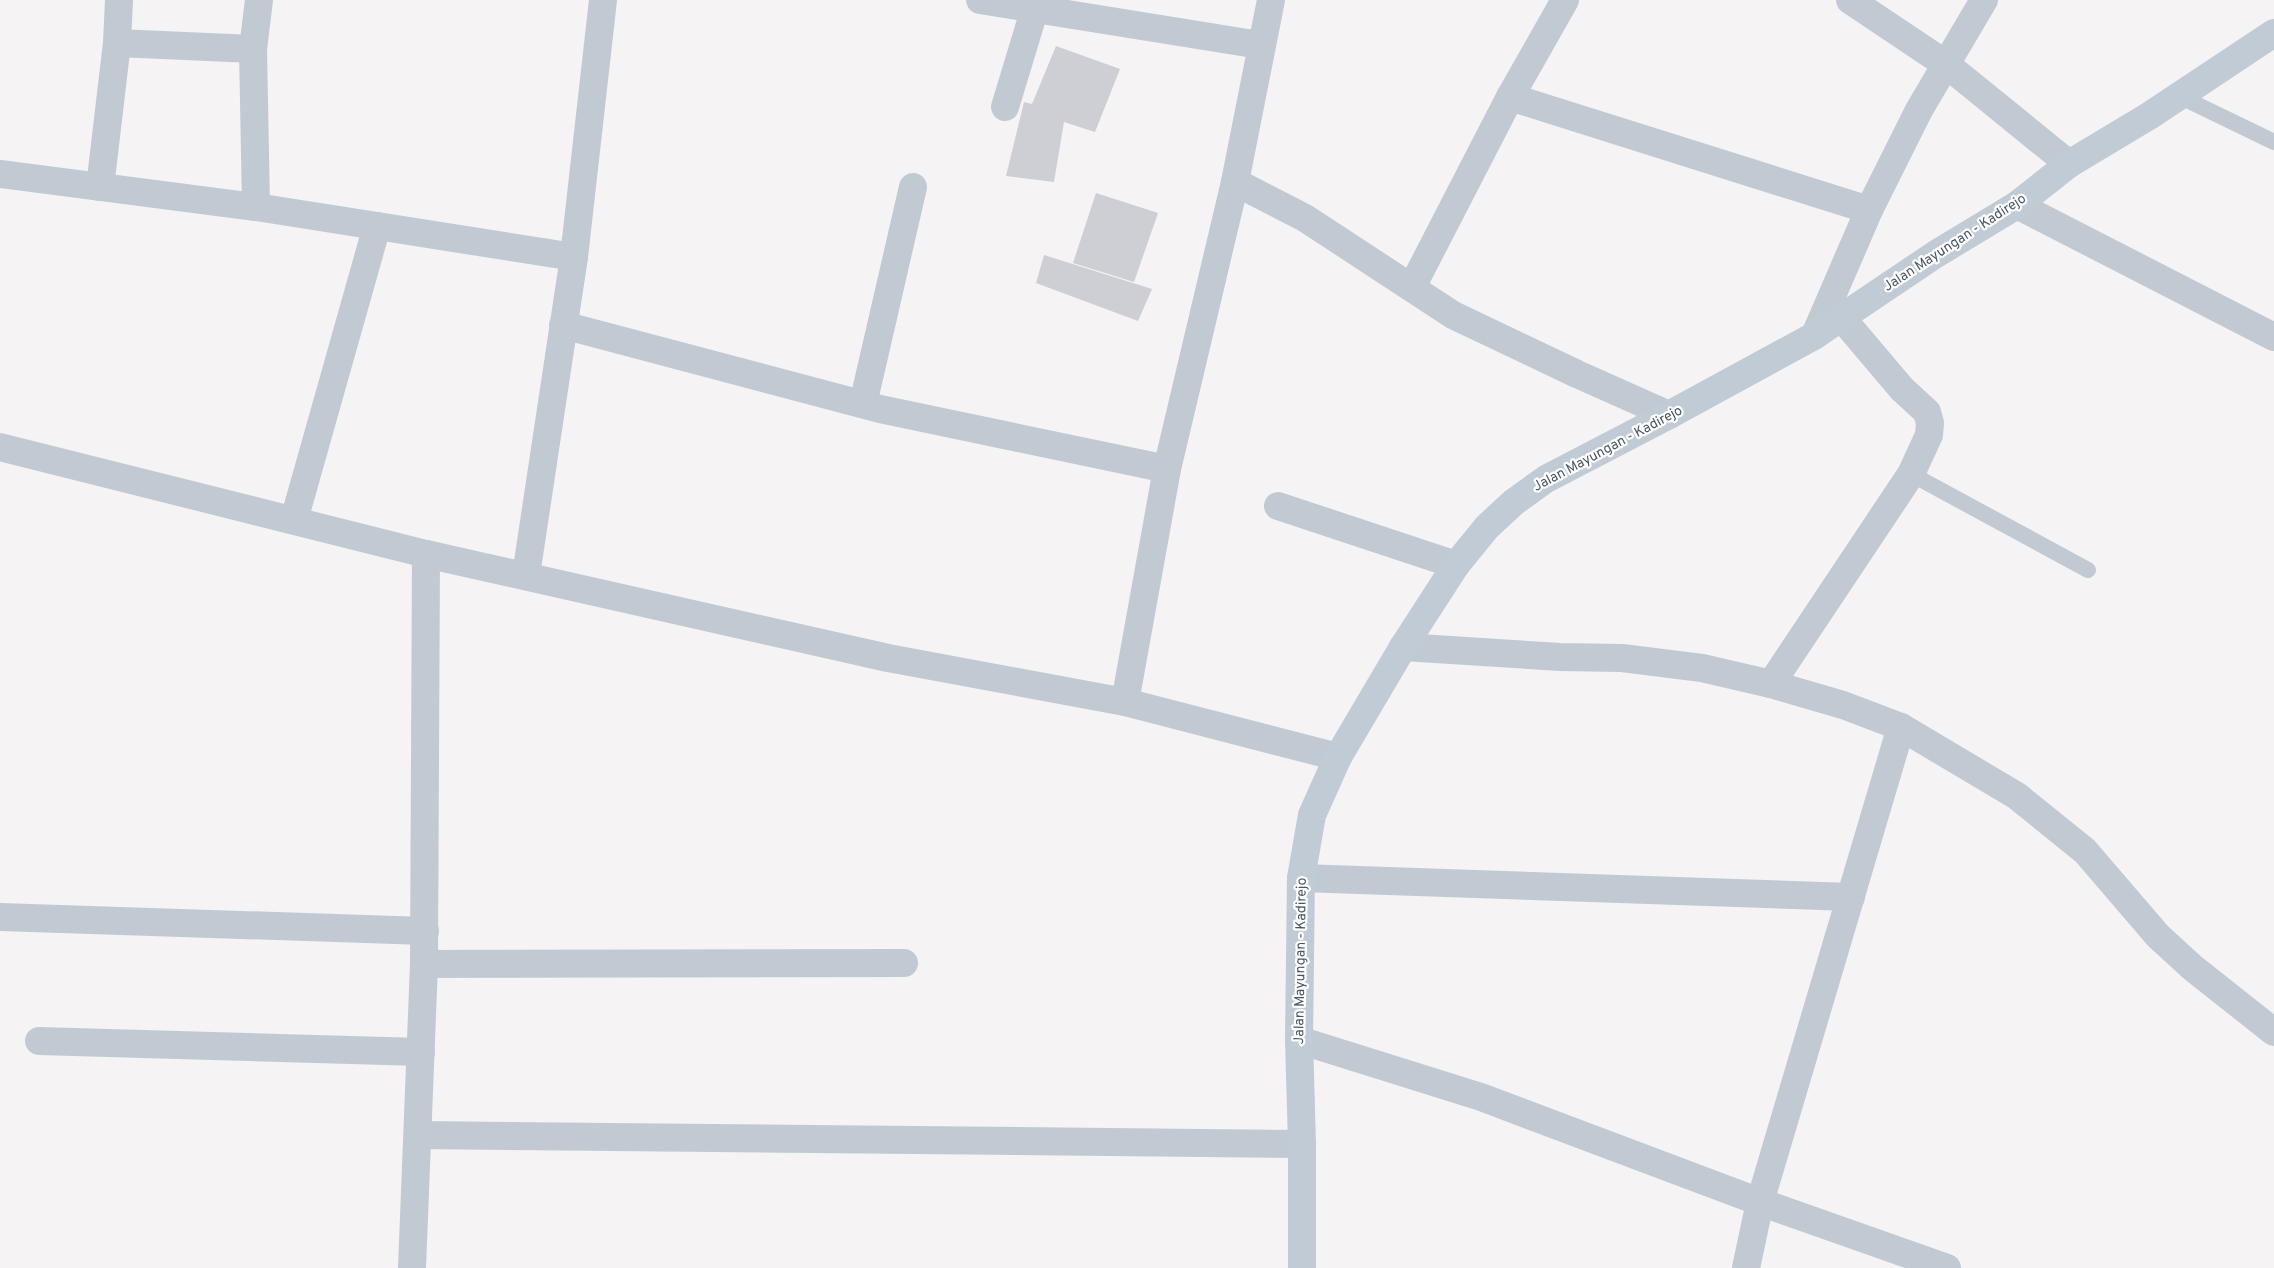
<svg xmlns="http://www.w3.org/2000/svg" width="2274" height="1268" viewBox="0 0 2274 1268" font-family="Overpass,sans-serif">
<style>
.building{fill:#cdcfd5}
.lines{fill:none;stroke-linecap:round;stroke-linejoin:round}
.service{stroke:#c1cad2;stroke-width:16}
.minor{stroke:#c1cad2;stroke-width:28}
.secondary{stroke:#c1cbd6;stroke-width:28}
.labels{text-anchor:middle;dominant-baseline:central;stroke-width:4.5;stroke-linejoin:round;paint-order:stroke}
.street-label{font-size:14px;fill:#4a5661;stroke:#fff}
</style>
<rect width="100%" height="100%" fill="#f5f3f3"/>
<g class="building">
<polygon points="1056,46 1120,69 1095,132 1064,122 1054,182 1006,176 1024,102 1032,104"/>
<polygon points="1096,193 1158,213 1134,282 1073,263"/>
<polygon points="1044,255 1152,289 1138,321 1036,283"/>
</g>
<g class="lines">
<g class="service">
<polyline points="2179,96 2274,142"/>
<polyline points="1911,474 2088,570"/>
</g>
<g class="minor">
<polyline points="980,0 1260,45"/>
<polyline points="1850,0 1947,65 2069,164"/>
<polyline points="117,43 253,49"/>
<polyline points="1510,97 1869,210"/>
<polyline points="1005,107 1035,8"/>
<polyline points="0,174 256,207 574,257"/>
<polyline points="1235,182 1305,218 1453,315 1577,374 1669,415"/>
<polyline points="100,187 117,43 119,0"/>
<polyline points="2017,205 2274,337"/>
<polyline points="256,207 253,49 259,0"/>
<polyline points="1412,287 1510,97 1565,0"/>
<polyline points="563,325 880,409 1167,469"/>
<polyline points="1815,335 1869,210 1919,110 1984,0"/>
<polyline points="863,404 913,187"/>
<polyline points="0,447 426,554 888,658 1125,702 1338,757"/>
<polyline points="1278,506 1456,565"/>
<polyline points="294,520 377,226"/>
<polyline points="526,575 574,257 603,0"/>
<polyline points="1403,647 1560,657 1622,658 1702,668 1771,684 1843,705 1901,727 2017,796 2085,851 2158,936 2193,968 2274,1032"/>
<polyline points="1771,684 1911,474 1929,435 1930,423 1927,412 1902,389 1841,317"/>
<polyline points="1125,702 1167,469 1235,182 1271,0"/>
<polyline points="1301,878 1851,897"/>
<polyline points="0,917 425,931"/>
<polyline points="424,964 904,963"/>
<polyline points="1299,1040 1481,1097 1760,1202 1947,1268"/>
<polyline points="39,1041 421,1052"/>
<polyline points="418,1135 1302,1144"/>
<polyline points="412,1268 424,964 426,554"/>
<polyline points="1746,1268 1760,1202 1901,727"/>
</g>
<polyline class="secondary" points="1302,1268 1302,1144 1299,1040 1301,878 1312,815 1338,757 1403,647 1456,565 1487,527 1514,502 1546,479 1669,415 1814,336 1936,254 2017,205 2069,164 2149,116 2274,33"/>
</g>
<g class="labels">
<g class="street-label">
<text transform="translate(1955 243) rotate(-33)">Jalan Mayungan - Kadirejo</text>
<text transform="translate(1608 449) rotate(-28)">Jalan Mayungan - Kadirejo</text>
<text transform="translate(1301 961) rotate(-89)">Jalan Mayungan - Kadirejo</text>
</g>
</g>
</svg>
